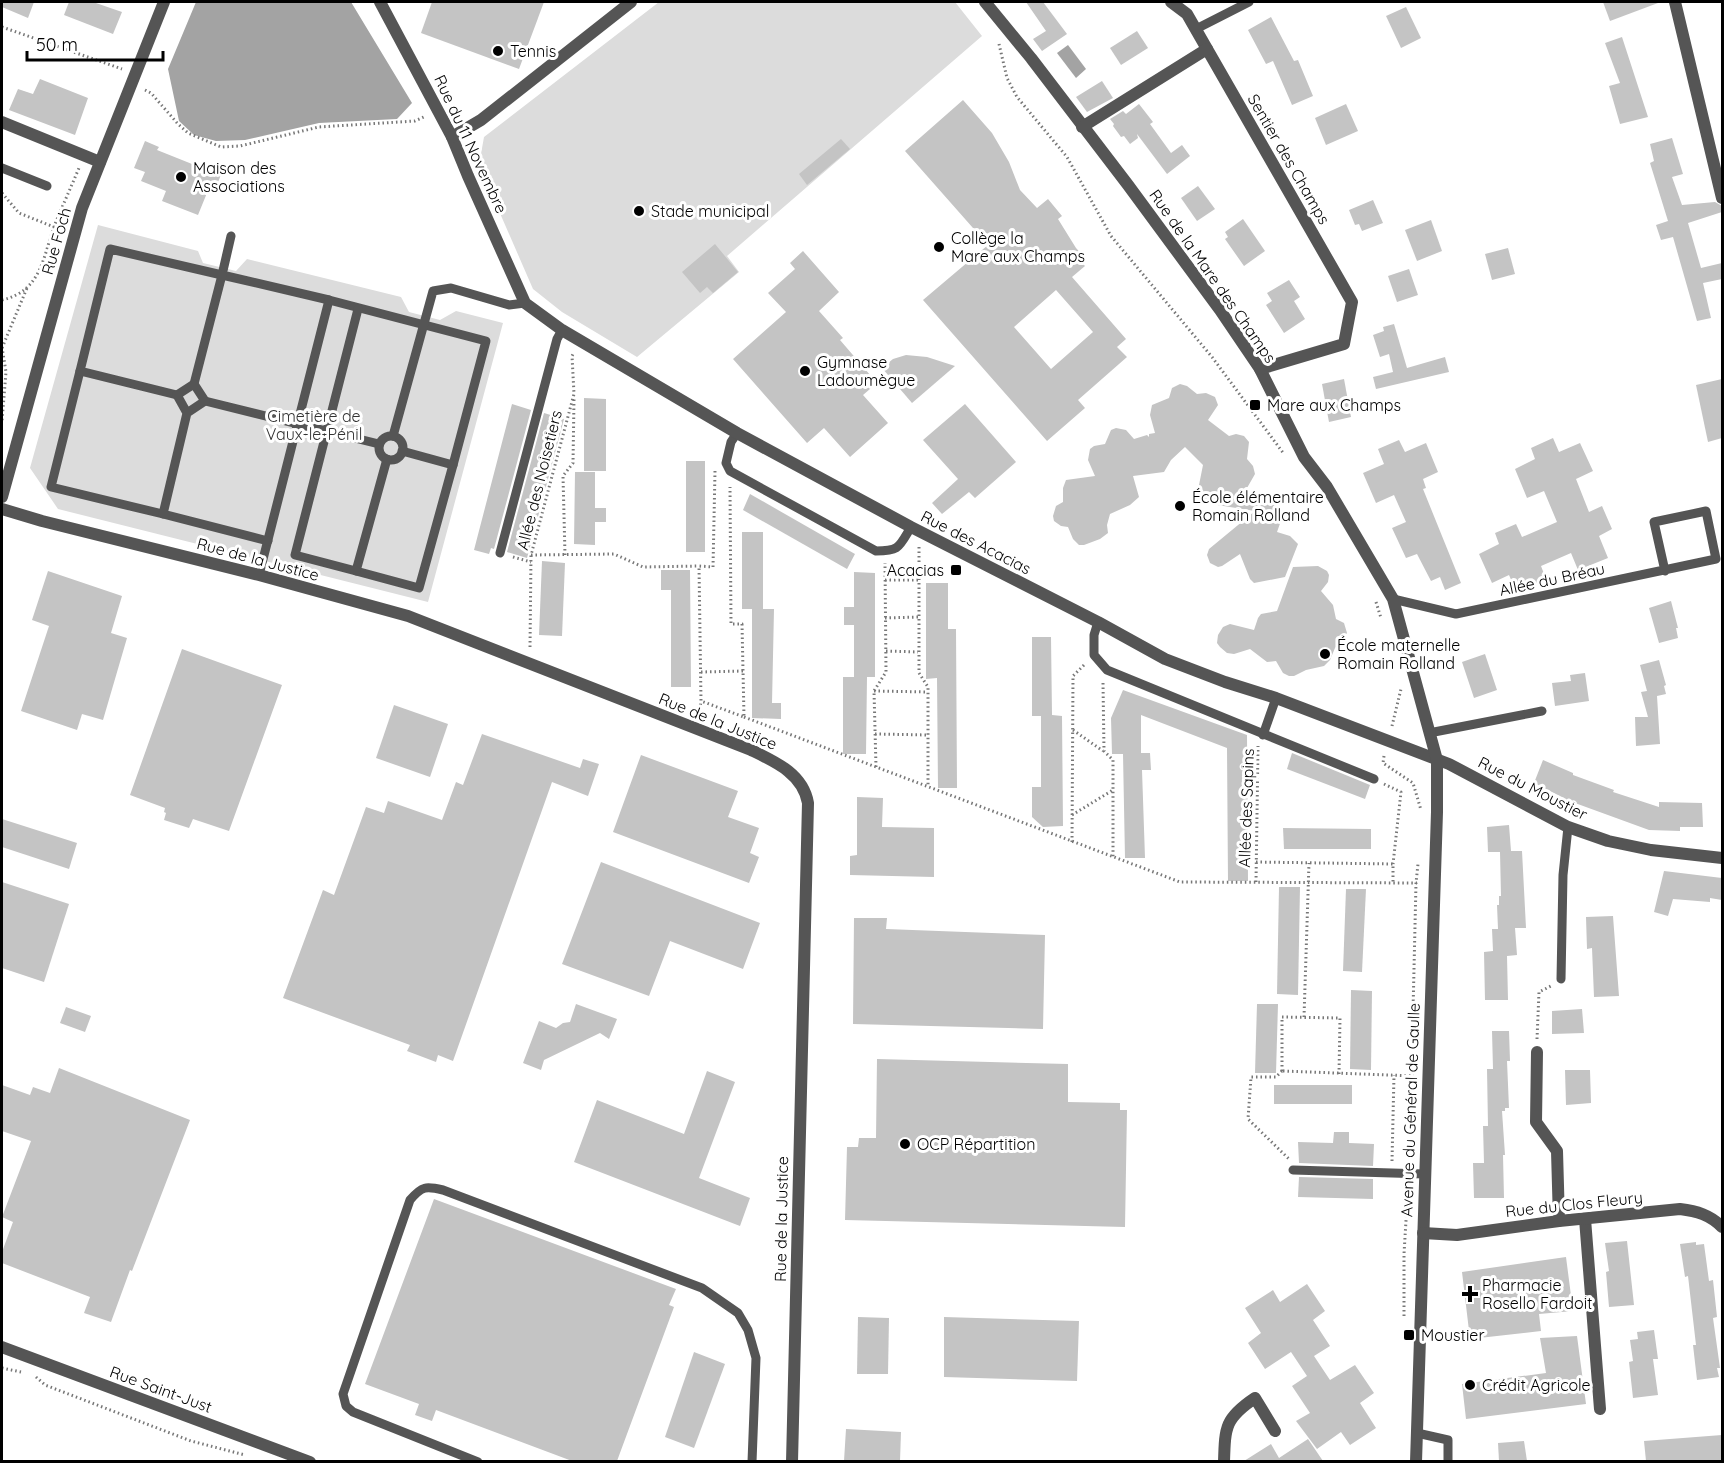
<svg xmlns="http://www.w3.org/2000/svg" width="1724" height="1463" viewBox="0 0 1724 1463" font-family="Quicksand,sans-serif">
<style>
.green{fill:#dcdcdc}
.water{fill:#a3a3a3}
.building{fill:#c4c4c4;fill-rule:evenodd}
.lines{fill:none;stroke-linecap:round;stroke-linejoin:round}
.path{stroke:#777;stroke-width:3;stroke-dasharray:1.5 3;stroke-linecap:butt}
.service{stroke:#555;stroke-width:9}
.minor{stroke:#555;stroke-width:12}
.tertiary{stroke:#555;stroke-width:12}
.poi-dot{fill:#000;stroke:#fff;stroke-width:2}
.labels{text-anchor:middle;dominant-baseline:central;stroke-width:6;stroke-linejoin:round;paint-order:stroke}
.poi-label{font-size:16px;fill:#000;stroke:#fff;text-anchor:start}
.street-label{font-size:16px;fill:#000;stroke:#fff}
.park-label{font-size:16px;fill:#333;stroke:#fff}
</style>
<rect width="100%" height="100%" fill="#fff"/>
<g class="green">
<polygon points="659,2 955,2 982,36 727,256 739,272 637,357 562,312 533,289 479,165 484,137"/>
<polygon points="98,225 198,251 203,263 236,271 247,259 401,297 409,312 440,320 456,311 503,323 428,602 58,509 30,468"/>
</g>
<g class="water">
<polygon points="196,2 351,2 412,103 397,119 319,123 245,140 216,141 194,135 179,121 168,69"/>
<polygon points="1068,45 1086,69 1076,78 1057,53"/>
</g>
<g class="building">
<polygon points="2,2 34,2 28,18 2,7"/>
<polygon points="69,2 93,2 122,12 113,34 64,15"/>
<polygon points="432,2 544,2 519,69 421,33"/>
<polygon points="1026,2 1043,2 1067,34 1042,51 1033,39 1046,31"/>
<polygon points="1603,2 1658,2 1658,3 1610,21"/>
<polygon points="1406,7 1421,38 1401,48 1386,16"/>
<polygon points="1271,17 1294,61 1298,60 1313,96 1292,105 1273,61 1266,64 1248,30"/>
<polygon points="1137,31 1148,48 1121,65 1110,48"/>
<polygon points="1622,37 1648,117 1620,124 1609,86 1620,83 1605,43"/>
<polygon points="40,79 88,98 75,135 9,110 18,89 33,94"/>
<polygon points="1102,81 1113,98 1087,112 1076,97"/>
<path d="M963 100 992 133 1009 162 1020 190 1037 208 1048 199 1062 216 1058 219 1076 248 1086 259 1081 262 1085 266 1072 277 1126 339 1117 347 1127 357 1078 400 1085 408 1047 441 923 300 988 245 905 151ZM1056 290 1093 332 1051 369 1014 327Z"/>
<polygon points="1139,104 1153,122 1150,124 1171,153 1182,145 1190,156 1167,174 1137,134 1138,138 1130,144 1124,136 1121,137 1113,126 1114,124 1110,119 1123,111 1126,114"/>
<polygon points="1346,104 1358,131 1326,145 1315,118"/>
<polygon points="1672,138 1683,174 1672,177 1682,205 1715,202 1722,206 1722,212 1688,223 1701,268 1722,263 1722,279 1703,283 1711,318 1697,321 1673,237 1661,240 1656,225 1668,221 1650,163 1654,161 1650,144"/>
<polygon points="841,139 850,149 807,185 799,174"/>
<polygon points="145,141 159,147 157,150 202,168 203,164 222,172 215,190 209,188 198,215 162,201 166,191 141,181 145,172 134,168"/>
<polygon points="1198,186 1215,209 1197,221 1181,198"/>
<polygon points="1373,200 1383,223 1362,231 1359,224 1355,225 1349,210"/>
<polygon points="1243,219 1265,251 1244,266 1225,239 1228,237 1225,232"/>
<polygon points="1431,220 1442,251 1417,261 1405,230"/>
<polygon points="715,244 738,272 713,293 707,287 700,293 682,272"/>
<polygon points="1508,248 1515,274 1492,280 1485,254"/>
<polygon points="803,251 839,292 819,311 843,338 840,340 877,383 863,395 888,423 850,457 824,428 807,443 733,359 786,312 768,293 795,269 790,263"/>
<polygon points="1409,269 1418,295 1397,302 1388,276"/>
<polygon points="1289,280 1300,297 1294,301 1305,319 1284,333 1266,305 1272,301 1267,293"/>
<polygon points="1394,324 1407,368 1445,357 1449,372 1376,389 1373,377 1393,372 1389,354 1380,357 1373,335 1384,331 1383,327"/>
<polygon points="906,355 927,357 955,366 912,403 882,368 893,359"/>
<polygon points="1344,379 1351,417 1329,422 1322,384"/>
<polygon points="1722,379 1722,438 1708,442 1696,385"/>
<polygon points="1180,384 1187,386 1197,394 1206,393 1215,397 1218,405 1208,420 1229,436 1236,434 1244,436 1249,442 1247,459 1253,466 1255,474 1247,488 1262,505 1269,501 1279,505 1283,515 1277,532 1290,536 1298,544 1285,577 1254,583 1250,579 1240,554 1222,566 1218,567 1210,563 1207,555 1209,549 1255,511 1211,504 1207,502 1198,490 1203,465 1185,447 1171,460 1164,472 1133,476 1139,497 1130,505 1110,514 1107,525 1108,533 1100,539 1084,545 1079,545 1073,539 1068,527 1061,526 1054,521 1053,516 1056,506 1063,502 1063,488 1066,480 1095,476 1088,460 1090,449 1094,446 1105,444 1111,430 1116,428 1126,430 1134,439 1147,435 1149,437 1149,434 1155,433 1150,415 1152,405 1169,398 1172,388"/>
<polygon points="584,398 606,399 606,471 584,471"/>
<polygon points="512,404 531,410 494,549 491,548 489,554 474,550"/>
<polygon points="965,404 1016,462 975,498 969,492 942,514 932,503 958,479 923,440"/>
<polygon points="544,413 564,419 527,558 507,552"/>
<polygon points="1553,438 1559,452 1580,443 1593,471 1576,479 1589,512 1602,506 1612,529 1599,536 1608,558 1578,570 1571,553 1541,566 1546,579 1516,591 1509,575 1492,583 1479,554 1499,544 1495,533 1516,524 1522,537 1557,522 1544,491 1527,498 1515,469 1535,459 1531,448"/>
<polygon points="1399,440 1405,452 1426,443 1438,472 1423,479 1426,488 1423,489 1461,583 1445,590 1440,577 1431,581 1417,554 1406,558 1392,528 1406,522 1394,495 1376,503 1363,473 1384,464 1378,449"/>
<rect x="686" y="461" width="19" height="91"/>
<polygon points="575,472 595,472 595,508 606,508 606,522 595,522 595,545 574,544"/>
<polygon points="750,494 855,554 847,569 743,510"/>
<polygon points="742,532 763,532 763,609 759,609 774,609 772,703 781,703 781,719 752,718 752,609 742,609"/>
<polygon points="542,561 565,563 562,636 539,635"/>
<polygon points="1318,566 1327,571 1329,575 1328,582 1321,591 1333,605 1336,619 1344,623 1347,633 1335,648 1330,660 1324,666 1306,670 1294,676 1289,676 1283,673 1276,661 1267,662 1250,649 1234,654 1227,653 1220,647 1217,643 1218,635 1223,627 1230,624 1254,630 1258,618 1261,614 1277,611 1293,567"/>
<polygon points="661,570 690,570 691,687 671,687 671,590 661,590"/>
<polygon points="48,571 122,596 111,633 127,638 103,720 82,714 77,730 21,711 49,626 32,620"/>
<polygon points="854,572 875,573 875,677 867,677 866,754 843,754 843,677 854,677 854,625 844,625 844,607 854,607"/>
<polygon points="926,583 948,583 948,629 956,629 957,788 938,788 937,678 926,679"/>
<polygon points="1671,601 1678,628 1676,628 1678,638 1659,643 1649,608"/>
<polygon points="1032,637 1051,637 1052,715 1062,716 1063,826 1043,827 1032,817 1032,787 1041,787 1041,716 1032,716"/>
<polygon points="182,649 282,685 229,831 193,819 189,828 164,820 166,813 164,812 165,808 130,795"/>
<polygon points="1485,654 1497,690 1474,698 1462,662"/>
<polygon points="1659,660 1666,685 1664,686 1666,694 1657,696 1660,744 1636,746 1635,717 1648,717 1641,692 1647,691 1640,665"/>
<polygon points="1585,673 1589,701 1555,706 1552,683 1571,681 1570,675"/>
<polygon points="1123,690 1247,735 1248,881 1228,881 1227,748 1141,715 1141,753 1150,753 1151,770 1142,770 1145,858 1125,858 1123,754 1112,754 1111,718"/>
<polygon points="394,705 448,724 430,777 376,758"/>
<polygon points="482,734 580,768 583,759 599,764 588,796 552,782 453,1061 438,1055 436,1062 407,1051 410,1045 283,998 323,890 334,895 366,807 384,813 388,801 442,820 456,782 463,785"/>
<polygon points="1292,753 1370,785 1365,799 1287,769"/>
<polygon points="641,755 738,791 728,817 759,828 750,853 759,857 749,883 613,832"/>
<polygon points="1543,760 1573,773 1573,775 1614,790 1613,792 1659,807 1659,802 1702,803 1703,827 1680,827 1680,831 1649,830 1564,799 1564,798 1534,783"/>
<polygon points="857,797 883,798 882,827 934,828 934,877 850,875 850,856 857,855"/>
<polygon points="2,819 77,843 69,869 2,847"/>
<polygon points="1509,825 1511,851 1522,851 1526,928 1515,928 1517,955 1507,956 1508,1000 1485,1000 1484,952 1493,951 1492,929 1498,929 1497,905 1499,905 1499,896 1501,896 1500,852 1488,852 1487,827"/>
<polygon points="1283,828 1371,829 1371,849 1284,849"/>
<polygon points="601,862 760,923 743,969 670,941 649,996 562,964"/>
<polygon points="1664,871 1722,878 1722,900 1710,898 1710,902 1673,899 1668,916 1654,912"/>
<polygon points="2,882 69,904 44,982 2,968"/>
<polygon points="1279,887 1300,887 1298,995 1277,994"/>
<polygon points="1346,889 1366,889 1362,972 1343,971"/>
<polygon points="1613,916 1619,996 1594,997 1592,948 1587,949 1586,917"/>
<polygon points="854,918 887,918 886,929 1045,935 1043,1029 853,1024"/>
<polygon points="1351,990 1372,991 1371,1070 1350,1069"/>
<polygon points="576,1004 617,1019 609,1039 600,1033 544,1060 541,1070 523,1063 539,1021 556,1028 563,1023 570,1022"/>
<polygon points="1257,1004 1278,1004 1276,1073 1255,1073"/>
<polygon points="66,1007 91,1016 85,1032 60,1023"/>
<polygon points="1582,1009 1584,1033 1552,1034 1552,1011"/>
<polygon points="1492,1031 1509,1031 1510,1061 1507,1061 1509,1108 1505,1108 1505,1111 1502,1111 1505,1155 1503,1155 1504,1198 1474,1198 1473,1163 1484,1163 1483,1126 1488,1126 1487,1069 1493,1069"/>
<polygon points="877,1059 1068,1064 1068,1102 1120,1103 1120,1110 1127,1110 1125,1227 845,1220 847,1147 858,1147 859,1138 876,1138"/>
<polygon points="59,1068 190,1120 132,1271 130,1270 111,1322 84,1313 90,1297 2,1263 2,1252 13,1222 2,1217 31,1141 2,1131 2,1085 30,1095 33,1087 50,1093"/>
<polygon points="1565,1070 1590,1070 1591,1103 1566,1105"/>
<polygon points="707,1071 735,1082 699,1178 750,1198 740,1226 574,1162 597,1100 684,1134"/>
<rect x="1274" y="1085" width="78" height="19"/>
<polygon points="1334,1132 1349,1132 1349,1143 1374,1144 1373,1166 1299,1163 1298,1142 1333,1143"/>
<polygon points="1299,1177 1373,1179 1373,1199 1298,1197"/>
<polygon points="434,1199 676,1289 669,1305 674,1307 617,1461 572,1461 436,1410 432,1421 415,1415 419,1404 365,1384"/>
<polygon points="1627,1241 1634,1305 1609,1307 1606,1272 1609,1271 1605,1243"/>
<polygon points="1696,1242 1696,1245 1704,1244 1709,1281 1713,1280 1717,1317 1713,1318 1720,1368 1717,1368 1719,1377 1697,1380 1693,1345 1696,1345 1688,1276 1685,1277 1680,1244"/>
<polygon points="1566,1257 1573,1311 1539,1314 1541,1331 1470,1339 1462,1272"/>
<polygon points="1307,1284 1325,1311 1313,1320 1330,1346 1314,1356 1330,1380 1355,1365 1374,1393 1360,1403 1376,1428 1350,1445 1341,1432 1317,1449 1296,1421 1310,1413 1292,1386 1307,1376 1291,1352 1265,1369 1248,1343 1261,1333 1245,1308 1273,1290 1280,1302"/>
<polygon points="858,1317 889,1318 888,1374 857,1374"/>
<polygon points="944,1317 1079,1321 1077,1381 944,1377"/>
<polygon points="1654,1330 1658,1359 1653,1359 1658,1395 1633,1398 1629,1362 1633,1361 1630,1340 1638,1339 1637,1332"/>
<polygon points="1577,1336 1586,1404 1466,1419 1462,1384 1546,1373 1540,1338"/>
<polygon points="694,1352 725,1364 694,1448 665,1437"/>
<polygon points="846,1429 901,1432 900,1461 844,1461"/>
<polygon points="1722,1435 1722,1461 1646,1461 1644,1441"/>
<polygon points="1308,1439 1323,1461 1244,1461 1271,1444 1279,1458"/>
<polygon points="1524,1441 1527,1461 1499,1461 1498,1443"/>
</g>
<g class="lines">
<g class="path">
<polyline points="2,27 122,69"/>
<polyline points="999,44 1007,78 1017,97 1067,157 1111,236 1212,357 1284,454"/>
<polyline points="145,90 151,93 178,124 188,133 221,147 240,146 319,127 415,121 426,116"/>
<polyline points="2,193 19,213 54,227"/>
<path d="M2 300C42 291 43 256 55 224 63 205 71 187 79 168"/>
<polyline points="2,347 6,372 2,421"/>
<polyline points="2,348 27,288"/>
<polyline points="715,471 713,567 699,566 701,701 744,717 742,624 731,624 730,487"/>
<polyline points="919,547 919,673 928,687 928,787"/>
<polyline points="531,555 614,554 643,567 699,566"/>
<polyline points="565,555 563,476 573,463 574,399"/>
<polyline points="513,557 531,562"/>
<polyline points="885,580 918,580"/>
<polyline points="1376,602 1381,618"/>
<polyline points="885,618 918,617"/>
<polyline points="530,647 531,555 574,394 572,356 573,354"/>
<polyline points="886,651 918,652"/>
<polyline points="701,672 743,671"/>
<polyline points="1103,683 1104,751 1113,760 1113,857"/>
<polyline points="874,691 928,692"/>
<polyline points="699,714 701,701"/>
<polyline points="744,717 1180,882 1417,883"/>
<polyline points="1392,726 1401,689"/>
<polyline points="1073,730 1103,751"/>
<polyline points="875,734 928,735"/>
<polyline points="1384,756 1383,763 1413,783 1421,810"/>
<polyline points="876,767 874,691 886,672 885,563"/>
<polyline points="1384,784 1401,792 1393,864"/>
<polyline points="1072,815 1113,790"/>
<polyline points="1072,842 1073,676 1084,665"/>
<polyline points="1256,862 1393,864 1393,882"/>
<polyline points="1256,882 1258,746"/>
<polyline points="1304,1017 1309,863"/>
<polyline points="1537,1039 1539,992 1551,986"/>
<polyline points="1412,1055 1416,883 1418,864"/>
<polyline points="1282,1071 1282,1017 1340,1018 1339,1074"/>
<polyline points="1282,1071 1276,1077 1251,1077 1248,1119 1289,1159"/>
<polyline points="1283,1071 1414,1076"/>
<polyline points="1392,1161 1394,1075"/>
<polyline points="1404,1316 1404,1254 1408,1187"/>
<polyline points="2,1368 21,1372"/>
<polyline points="36,1377 45,1385 191,1441 245,1455"/>
</g>
<g class="service">
<polyline points="1196,29 1249,2"/>
<polyline points="2,168 47,186"/>
<polyline points="231,236 222,275 329,300 259,575"/>
<polyline points="329,300 486,341 453,465 402,451"/>
<polyline points="80,371 51,487 163,514"/>
<polyline points="177,395 80,371 110,249 222,275 194,384"/>
<polyline points="205,401 379,444"/>
<polyline points="187,413 177,395 194,384 205,401 187,413 163,514 268,541"/>
<path d="M737 433 731 442 726 463 730 471 876 551C900 551 899 547 911 527"/>
<circle cx="391" cy="448" r="12"/>
<polyline points="393,436 433,291 451,288 509,305 525,303"/>
<polyline points="387,459 356,571 419,588 453,465"/>
<polyline points="500,553 557,339 562,330"/>
<polyline points="356,571 295,555 358,309"/>
<polyline points="1393,599 1456,614 1716,559 1706,511 1654,522 1665,571"/>
<polyline points="1098,622 1094,635 1094,655 1107,670 1374,779"/>
<polyline points="1429,733 1542,711"/>
<polyline points="1263,735 1276,698"/>
<polyline points="1561,979 1563,875 1568,827"/>
<polyline points="1293,1170 1425,1174"/>
<polyline points="1417,1433 1448,1440 1448,1462"/>
<path d="M478 1462 353 1412 346 1406 343 1394 410 1200C422 1186 426 1186 443 1190L702 1288 738 1313 748 1330 756 1358 752 1462"/>
</g>
<g class="minor">
<polyline points="380,2 452,137 468,176 525,303 562,330 737,433 911,527 1098,622 1165,659 1225,682 1276,698 1449,764 1568,827 1608,841 1651,850 1722,858"/>
<polyline points="985,2 1031,58 1128,185 1220,310 1260,369 1304,457 1327,487 1393,599 1437,760 1437,812 1416,1462"/>
<polyline points="1171,2 1187,14 1352,302 1344,344 1260,369"/>
<polyline points="1675,2 1722,198"/>
<polyline points="2,122 100,162"/>
<polyline points="1082,127 1207,49"/>
<polyline points="452,137 481,120 631,2"/>
<polyline points="2,497 82,208 164,2"/>
<path d="M2 509 42 521 259 575 408 616 751 750C776 762 803 774 808 803L792 1462"/>
<polyline points="1537,1052 1536,1122 1557,1151 1559,1221"/>
<polyline points="1585,1219 1600,1409"/>
<path d="M1423 1233 1457 1235 1559 1221 1680 1209C1697 1211 1710 1215 1722 1227"/>
<path d="M1224 1462C1225 1427 1225 1418 1255 1398L1275 1431"/>
</g>
<polyline class="tertiary" points="2,1347 310,1462"/>
</g>
<g class="poi-dot">
<circle cx="498" cy="51" r="6"/>
<circle cx="181" cy="177" r="6"/>
<circle cx="639" cy="211" r="6"/>
<circle cx="939" cy="247" r="6"/>
<circle cx="805" cy="371" r="6"/>
<rect x="1249" y="399" width="12" height="12" rx="3"/>
<circle cx="1180" cy="506" r="6"/>
<rect x="950" y="564" width="12" height="12" rx="3"/>
<circle cx="1325" cy="654" r="6"/>
<circle cx="905" cy="1144" r="6"/>
<path d="M1467 1285h6v6h6v6h-6v6h-6v-6h-6v-6h6z"/>
<rect x="1403" y="1329" width="12" height="12" rx="3"/>
<circle cx="1470" cy="1385" r="6"/>
</g>
<g class="labels">
<g class="poi-label">
<text x="510" y="51">Tennis</text>
<text x="193" y="168">Maison des<tspan x="193" dy="18">Associations</tspan></text>
<text x="651" y="211">Stade municipal</text>
<text x="951" y="238">Collège la<tspan x="951" dy="18">Mare aux Champs</tspan></text>
<text x="817" y="362">Gymnase<tspan x="817" dy="18">Ladoumègue</tspan></text>
<text x="1267" y="405">Mare aux Champs</text>
<text x="1192" y="497">École élémentaire<tspan x="1192" dy="18">Romain Rolland</tspan></text>
<text x="944" y="570" text-anchor="end">Acacias</text>
<text x="1337" y="645">École maternelle<tspan x="1337" dy="18">Romain Rolland</tspan></text>
<text x="917" y="1144">OCP Répartition</text>
<text x="1482" y="1285">Pharmacie<tspan x="1482" dy="18">Rosello Fardoit</tspan></text>
<text x="1421" y="1335">Moustier</text>
<text x="1482" y="1385">Crédit Agricole</text>
</g>
<g class="street-label">
<text transform="translate(471 144) rotate(65)">Rue du 11 Novembre</text>
<text transform="translate(1289 159) rotate(60)">Sentier des Champs</text>
<text transform="translate(56 241) rotate(-74)">Rue Foch</text>
<text transform="translate(1213 276) rotate(55)">Rue de la Mare des Champs</text>
<text transform="translate(539 480) rotate(-76)">Allée des Noisetiers</text>
<text transform="translate(976 542) rotate(27)">Rue des Acacias</text>
<text transform="translate(258 559) rotate(15)">Rue de la Justice</text>
<text transform="translate(1552 579) rotate(-12)">Allée du Bréau</text>
<text transform="translate(718 721) rotate(22)">Rue de la Justice</text>
<text transform="translate(1533 788) rotate(27)">Rue du Moustier</text>
<text transform="translate(1246 808) rotate(-88)">Allée des Sapins</text>
<text transform="translate(1410 1110) rotate(-88)">Avenue du Général de Gaulle</text>
<text transform="translate(1574 1204) rotate(-6)">Rue du Clos Fleury</text>
<text transform="translate(781 1219) rotate(-89)">Rue de la Justice</text>
<text transform="translate(161 1389) rotate(20)">Rue Saint-Just</text>
</g>
<g class="park-label">
<text x="314" y="416">Cimetière de<tspan x="314" dy="18">Vaux-le-Pénil</tspan></text>
</g>
</g>
<rect width="1724" height="1463" fill="none" stroke="#000000" stroke-width="6"/>
<path d="M27 51v9h136v-9" fill="none" stroke="#000000" stroke-width="3"/>
<text x="36" y="51" font-size="18" fill="#000000" stroke="#ffffff" stroke-width="4.5" paint-order="stroke">50 m</text>
</svg>
